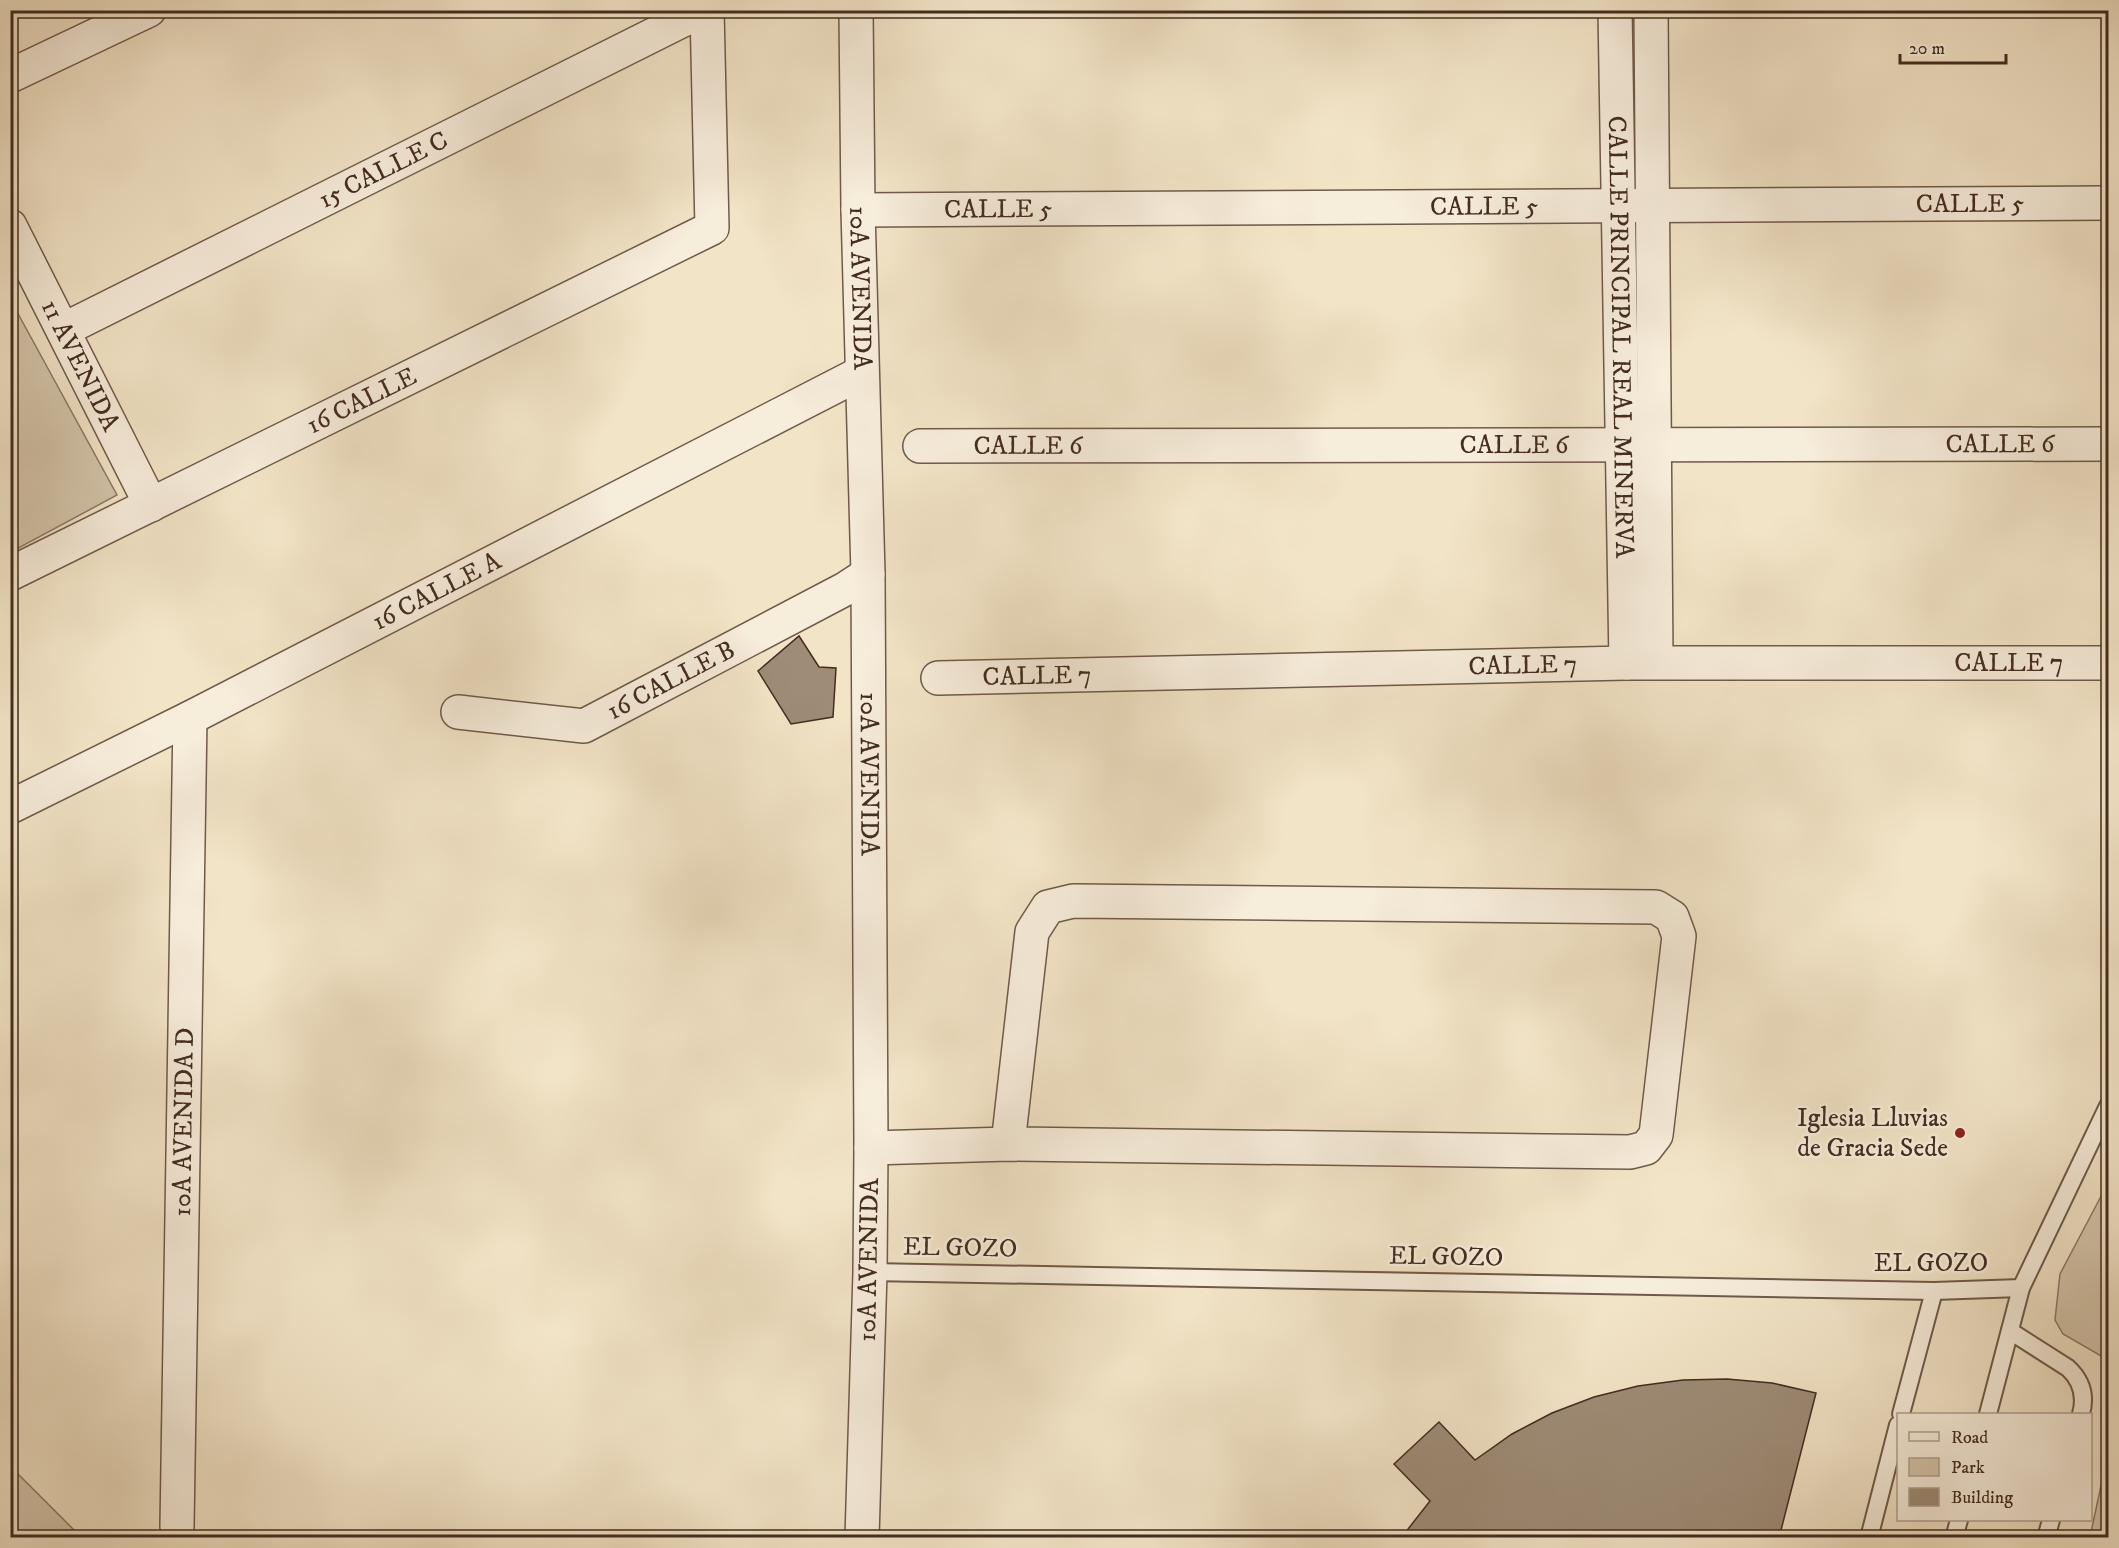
<svg xmlns="http://www.w3.org/2000/svg" width="2119" height="1548" viewBox="0 0 2119 1548" font-family="'IM FELL DW Pica',serif">
<style>
.green{fill:#d4c5ab;stroke:#8c7866;stroke-width:1.5}
.building{fill:#9e8c77;stroke:#432c20;stroke-width:1.5}
.lines{fill:none;stroke-linecap:round;stroke-linejoin:round}
.service-casing{stroke:#6f5a4a;stroke-width:20}
.minor-casing{stroke:#6f5a4a;stroke-width:36}
.service{stroke:#f7eddb;stroke-width:16}
.minor{stroke:#f7eddb;stroke-width:33}
.poi-dot{fill:#8f2418;stroke:#f7eddb;stroke-width:2}
.labels{text-anchor:middle;dominant-baseline:central;stroke-width:5;stroke-linejoin:round;paint-order:stroke}
.street-label{font-size:26px;fill:#432c20;stroke:#f7eddb}
.poi-label{font-size:26px;fill:#432c20;stroke:#f7eddb;text-anchor:end}
</style>
<rect width="100%" height="100%" fill="#f2e4c7"/>
<filter id="stains"><feTurbulence type="fractalNoise" baseFrequency=".00333" numOctaves="4"/><feColorMatrix values="0 0 0 0 .2 0 0 0 0 .09 0 0 0 0 .02 0 0 0 .5 -.17"/></filter>
<radialGradient id="worn" r=".72"><stop offset=".6" stop-color="#630" stop-opacity="0"/><stop offset="1" stop-color="#630" stop-opacity=".3"/></radialGradient>
<g class="green">
<polygon points="10,299 117,495 11,552 10,552"/>
<polygon points="2108,1183 2108,1360 2063,1334 2055,1320 2060,1274"/>
<polygon points="2108,1453 2108,1537 2090,1537"/>
<polygon points="11,1467 81,1537 11,1537"/>
</g>
<g class="building">
<polygon points="799,636 819,667 836,668 833,717 791,724 758,671"/>
<polygon points="1727,1379 1772,1383 1816,1393 1779,1538 1401,1538 1430,1501 1394,1464 1439,1422 1475,1460 1512,1434 1552,1413 1594,1397 1638,1386 1683,1380"/>
</g>
<g class="lines">
<defs>
<g id="service">
<polyline points="870,1272 1934,1291 2021,1288"/>
<path d="M2010 1331 2068 1368C2082 1381 2086 1396 2081 1414"/>
<polyline points="1901,1414 1934,1291"/>
<polyline points="1988,1414 2021,1288 2108,1106"/>
<polyline points="1869,1538 1898,1425"/>
<polyline points="1954,1538 1959,1520"/>
<polyline points="2046,1538 2051,1520"/>
</g>
<g id="minor">
<path id="s1" d="M856 10 858 210 868 574 871 1148 870 1272 862 1538"/>
<path id="s2" d="M1615 10 1626 663"/>
<polyline points="1651,10 1656,662"/>
<polyline points="10,76 149,10"/>
<path id="s3" d="M858 210 2108 203"/>
<path id="s4" d="M10 226 151 505"/>
<path id="s5" d="M63 330 703 10"/>
<path id="s6" d="M920 446 2108 444"/>
<path id="s7" d="M10 574 712 228 707 10"/>
<path id="s8" d="M938 678 1626 663H2108"/>
<path id="s9" d="M458 712 584 726 845 589 868 574"/>
<path id="s10" d="M10 807 190 718 861 373"/>
<polyline points="871,1148 1008,1144 1630,1152 1646,1148 1656,1135 1679,936 1672,917 1656,907 1073,901 1048,907 1032,932 1008,1144"/>
<path id="s11" d="M177 1527 190 718"/>
</g>
</defs>
<use href="#service" class="service-casing"/>
<use href="#minor" class="minor-casing"/>
<use href="#service" class="service"/>
<use href="#minor" class="minor"/>
</g>
<circle class="poi-dot" cx="1960" cy="1133" r="6"/>
<g class="labels">
<g class="street-label">
<text stroke="none"><textPath href="#s5" startOffset="358">15 CALLE C</textPath></text>
<text stroke="none"><textPath href="#s3" startOffset="1112">CALLE 5</textPath></text>
<text stroke="none"><textPath href="#s3" startOffset="626">CALLE 5</textPath></text>
<text stroke="none"><textPath href="#s3" startOffset="140">CALLE 5</textPath></text>
<text stroke="none"><textPath href="#s1" startOffset="278">10A AVENIDA</textPath></text>
<text stroke="none"><textPath href="#s2" startOffset="327">CALLE PRINCIPAL REAL MINERVA</textPath></text>
<text stroke="none"><textPath href="#s4" startOffset="156">11 AVENIDA</textPath></text>
<text stroke="none"><textPath href="#s7" startOffset="392">16 CALLE</textPath></text>
<text stroke="none"><textPath href="#s6" startOffset="1080">CALLE 6</textPath></text>
<text stroke="none"><textPath href="#s6" startOffset="594">CALLE 6</textPath></text>
<text stroke="none"><textPath href="#s6" startOffset="108">CALLE 6</textPath></text>
<text stroke="none"><textPath href="#s10" startOffset="478">16 CALLE A</textPath></text>
<text stroke="none"><textPath href="#s8" startOffset="1071">CALLE 7</textPath></text>
<text stroke="none"><textPath href="#s8" startOffset="585">CALLE 7</textPath></text>
<text stroke="none"><textPath href="#s8" startOffset="99">CALLE 7</textPath></text>
<text stroke="none"><textPath href="#s9" startOffset="225">16 CALLE B</textPath></text>
<text stroke="none"><textPath href="#s1" startOffset="764">10A AVENIDA</textPath></text>
<text stroke="none"><textPath href="#s11" startOffset="405">10A AVENIDA D</textPath></text>
<text transform="translate(960 1248) rotate(1)">EL GOZO</text>
<text transform="translate(1446 1257) rotate(1)">EL GOZO</text>
<text transform="translate(869 1260) rotate(-89)">10A AVENIDA</text>
<text x="1931" y="1263">EL GOZO</text>
</g>
<g class="poi-label">
<text x="1948" y="1118">Iglesia Lluvias<tspan x="1948" dy="30">de Gracia Sede</tspan></text>
</g>
</g>
<rect width="2119" height="1548" fill="none" stroke="#f2e4c7" stroke-width="36"/>
<rect x="12" y="12" width="2095" height="1524" fill="none" stroke="#432c20" stroke-width="3"/>
<rect x="18" y="18" width="2083" height="1512" fill="none" stroke="#432c20" stroke-width="1.5"/>
<rect x="1897" y="1413" width="195" height="108" fill="#f7eddb" stroke="#afa090" stroke-width="1.5"/>
<rect x="1909" y="1432" width="30" height="9" fill="#f7eddb" stroke="#afa090" stroke-width="1.5"/>
<text x="1951" y="1443" font-size="18" fill="#432c20">Road</text>
<rect x="1909" y="1458" width="30" height="18" fill="#d4c5ab" stroke="#afa090" stroke-width="1.5"/>
<text x="1951" y="1473" font-size="18" fill="#432c20">Park</text>
<rect x="1909" y="1488" width="30" height="18" fill="#9e8c77" stroke="#afa090" stroke-width="1.5"/>
<text x="1951" y="1503" font-size="18" fill="#432c20">Building</text>
<path d="M1900 54v9h106v-9" fill="none" stroke="#432c20" stroke-width="3"/>
<text x="1909" y="54" font-size="18" fill="#432c20" stroke="#f7eddb" stroke-width="4.5" paint-order="stroke">20 m</text>
<rect width="100%" height="100%" filter="url(#stains)"/>
<rect width="100%" height="100%" fill="url(#worn)"/>
</svg>
